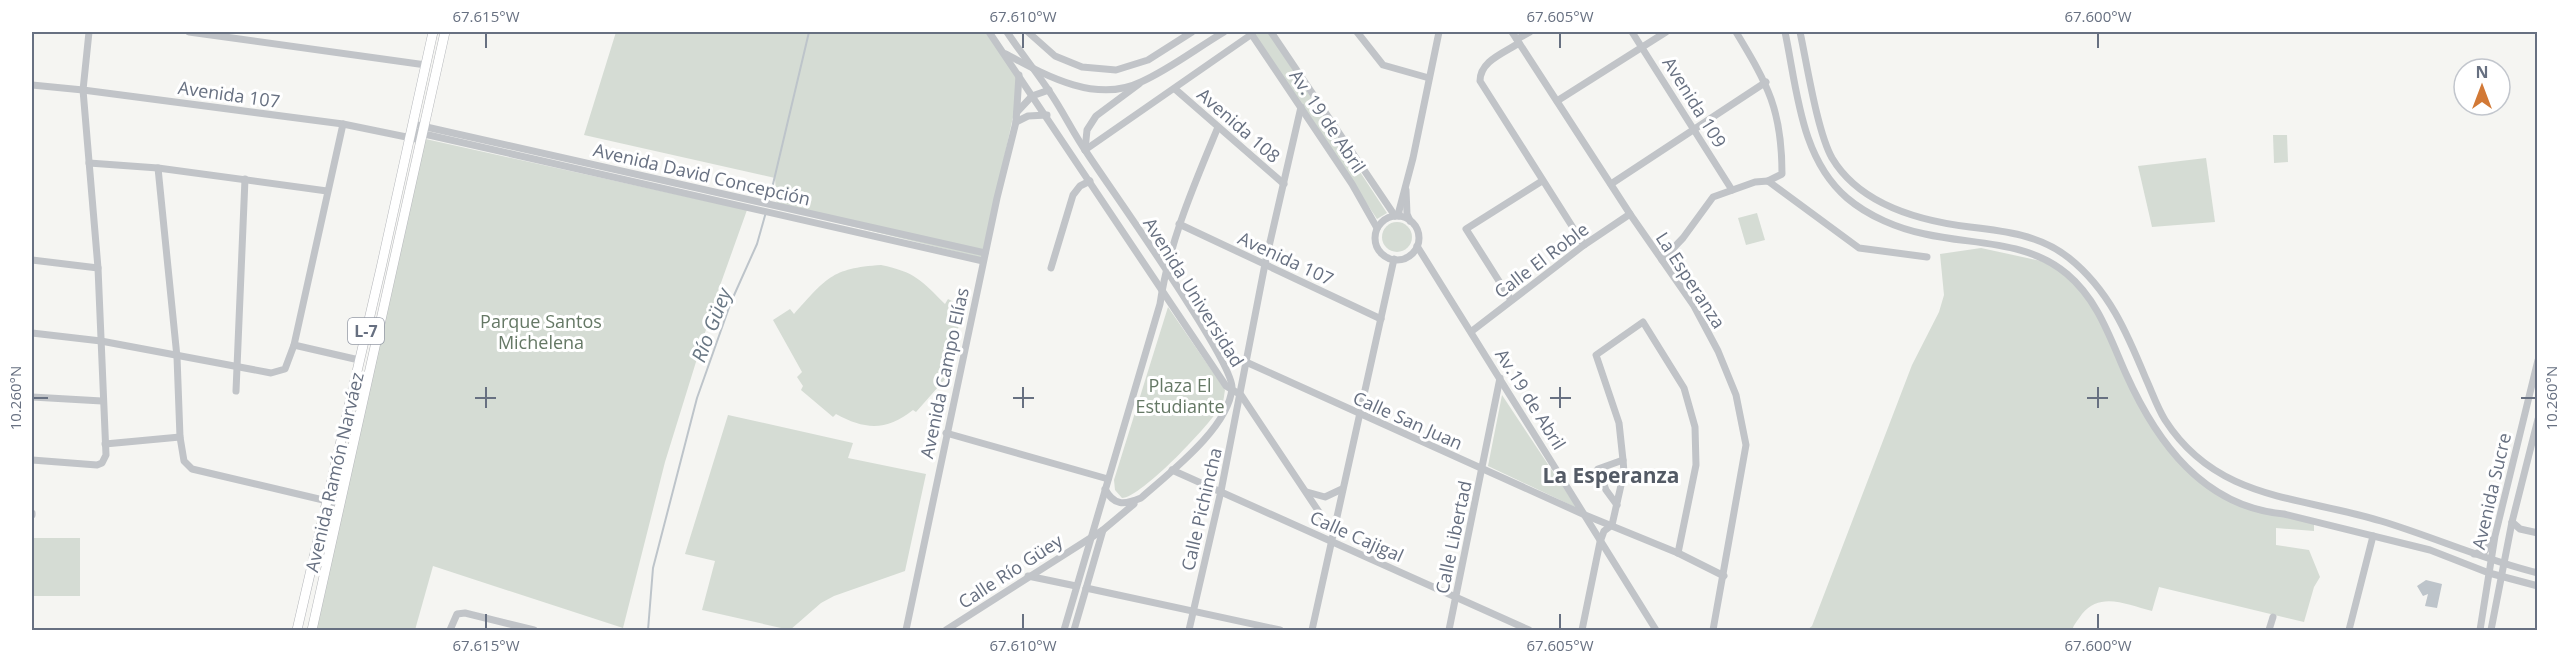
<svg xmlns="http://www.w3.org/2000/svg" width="2569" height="662" viewBox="0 0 2569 662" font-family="'Open Sans',sans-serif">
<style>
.green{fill:#d5dcd4}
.water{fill:#bdc4ca}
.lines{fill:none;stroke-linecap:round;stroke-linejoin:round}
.stream{stroke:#bdc4ca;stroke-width:2}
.major-casing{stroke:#b5b7bb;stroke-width:10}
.minor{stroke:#c1c4c8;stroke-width:7}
.major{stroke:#fff;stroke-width:9}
.ticks{fill:none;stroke:#677081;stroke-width:2}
.labels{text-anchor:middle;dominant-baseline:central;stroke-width:6;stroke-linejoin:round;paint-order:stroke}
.shield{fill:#fff;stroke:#959ba7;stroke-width:1.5}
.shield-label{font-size:16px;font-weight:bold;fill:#677081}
.street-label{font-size:18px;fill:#677081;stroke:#fff}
.park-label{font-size:18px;fill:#657865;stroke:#fff}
.water-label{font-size:20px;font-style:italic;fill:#697784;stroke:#fff}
.quarter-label{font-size:21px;font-weight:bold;fill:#545b66;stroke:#fff}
.neatline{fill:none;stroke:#677081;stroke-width:2}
.ticks-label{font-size:15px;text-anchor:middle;fill:#677081}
</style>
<rect width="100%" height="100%" fill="#f5f5f2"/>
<g class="green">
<polygon points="616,32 985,32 1021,81 982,258 777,208 775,178 584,135"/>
<polygon points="1253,32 1268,32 1387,213 1377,219"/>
<polygon points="2273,135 2287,135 2288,162 2274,163"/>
<polygon points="421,138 747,210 717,294 665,462 623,628 433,566 415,630 316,630"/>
<polygon points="2206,158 2215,222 2152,227 2138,166"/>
<polygon points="1757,213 1765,240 1746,245 1738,218"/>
<circle cx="1397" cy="237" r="15"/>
<path d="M1981 248 2041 261 2066 273 2088 295 2146 414 2191 473 2223 497 2314 521V531L2276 528V545L2309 550 2320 577 2314 587 2304 622 2159 587 2152 611C2127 605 2101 591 2082 614 2078 620 2074 624 2072 630H1807L1812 626 1912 365 1939 312 1944 295 1940 254Z"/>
<path d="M881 265C915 272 921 280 945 304L948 299 966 308 945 361 950 365 943 375 946 378 916 412 913 410C887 431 865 430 836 414L833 417 801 390 803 386 797 377 802 372 773 320 790 309 794 314C826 279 831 268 881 265Z"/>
<path d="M1168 307 1225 390C1224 395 1224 400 1222 404 1212 423 1141 498 1122 498L1115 490 1114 480Z"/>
<polygon points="1502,395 1577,508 1488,466"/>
<polygon points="728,415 853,443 848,458 926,474 905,571 834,596 821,603 790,630 702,610 715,561 685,554"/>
<rect x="32" y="538" width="48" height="58"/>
</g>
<polygon class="water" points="2426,580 2442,584 2437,608 2425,606 2428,594 2423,596 2417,586"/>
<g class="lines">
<g class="stream">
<polyline points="769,201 809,32"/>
<polyline points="648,630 653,568 697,398 731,302 757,244 766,212"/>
</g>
<defs>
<g id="major">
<polyline points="297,630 381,268 433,32"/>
<polyline points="312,630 445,32"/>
</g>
</defs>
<use href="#major" class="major-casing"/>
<g class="minor">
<polyline points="189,32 426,65"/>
<polyline points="989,32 1226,386 1241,395 1333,533"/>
<path d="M1007 32C1020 52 1036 71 1049 91 1063 111 1073 133 1087 153 1109 187 1234 361 1232 388 1229 428 1169 473 1141 498 1124 505 1114 506 1105 489"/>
<polyline points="1028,32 1055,56 1082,67 1116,70 1148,60 1192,32"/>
<polyline points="1250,32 1352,184 1377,228"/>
<polyline points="1271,32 1395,216"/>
<polyline points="1357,32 1383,65 1429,78"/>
<polyline points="1512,32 1630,214 1694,306 1718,351 1736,395 1746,445 1713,630"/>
<polyline points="1632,32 1732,190"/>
<path d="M1736 32C1768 85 1782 110 1782 174L1768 181"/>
<path d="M1785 32C1797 88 1800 158 1847 198 1868 216 1899 229 1925 234 1973 245 2027 240 2067 274 2098 300 2110 338 2126 374 2157 443 2204 507 2284 514L2430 550 2489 573 2538 586"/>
<path d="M1800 32C1807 64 1817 131 1832 158 1860 205 1920 221 1970 227 2005 231 2040 235 2069 258 2109 290 2127 333 2146 379 2152 392 2157 407 2165 420 2217 501 2300 496 2381 521 2434 537 2484 560 2538 573"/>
<polyline points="1517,39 1530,32"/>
<path d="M1519 43C1504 53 1480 61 1480 81L1584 245"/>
<path d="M1006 54C1045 75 1096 104 1141 82 1170 69 1197 48 1224 32"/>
<polyline points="32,85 83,90 343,124 421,140"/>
<polyline points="1175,89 1284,184"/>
<polyline points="1557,101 1666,32"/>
<polyline points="1017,112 1032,96 1049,90"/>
<polyline points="1016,122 1028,116 1047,115"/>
<polyline points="413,124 985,253"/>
<polyline points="411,131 983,261"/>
<polyline points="1085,150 1252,34"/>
<polyline points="1085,150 1087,130 1096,116 1139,84"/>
<polyline points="89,163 158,168 327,191"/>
<polyline points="158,168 177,357 180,437 184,461 192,469 340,504"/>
<polyline points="1611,184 1766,82"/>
<polyline points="1406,190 1407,214 1410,221"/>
<polyline points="1399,216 1399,211 1413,158 1439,32"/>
<circle cx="1397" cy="238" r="22"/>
<polyline points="1179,224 1381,319"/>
<polyline points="1417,246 1656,630"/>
<polyline points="32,260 98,268"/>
<polyline points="1662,260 1683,238 1713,197 1755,182 1768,181 1859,248 1927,257"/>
<polyline points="1051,268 1073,195 1080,186 1090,181"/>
<polyline points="1511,300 1466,229 1542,181"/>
<polyline points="1472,331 1584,245 1630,214"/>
<polyline points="32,333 101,341 271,373 285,369 294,345 343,124"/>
<polyline points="294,345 359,360"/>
<polyline points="1219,353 1246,362 1585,515 1678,553 1724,576"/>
<polyline points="236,391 245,179"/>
<polyline points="32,397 102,401"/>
<polyline points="946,433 1108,479"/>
<polyline points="105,444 180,437"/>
<polyline points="32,460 97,465 102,463 106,455 98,268 83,90 89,32"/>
<polyline points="1172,470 1529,630"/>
<polyline points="1307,492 1325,497 1342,489"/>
<polyline points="1617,505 1606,490 1598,469 1623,460"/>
<polyline points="32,513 32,515"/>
<polyline points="2512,522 2520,529 2538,533"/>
<polyline points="2474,554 2485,551 2492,540"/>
<polyline points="1028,576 1076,586"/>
<polyline points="1086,588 1280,630"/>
<polyline points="450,630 457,614 465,613 534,630"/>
<polyline points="906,630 997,198 1016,122 1019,75"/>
<polyline points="946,630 1103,530 1134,504"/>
<path d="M1064 630 1160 304C1169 242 1194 185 1218 127"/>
<polyline points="1074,630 1103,530"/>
<polyline points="1189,630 1221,491 1265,264 1301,107"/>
<polyline points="1312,630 1394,259"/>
<polyline points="1449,630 1500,378"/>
<polyline points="1582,630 1600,542 1604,531 1612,525 1624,472 1623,460 1619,423 1596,355 1643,322 1684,388 1695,427 1696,465 1678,553"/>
<polyline points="2269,630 2273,617"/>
<polyline points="2349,630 2373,536"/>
<polyline points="2480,630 2495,536 2538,360"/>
<polyline points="2491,630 2512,522 2538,419"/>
</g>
<use href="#major" class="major"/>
</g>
<path class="ticks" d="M486 33V48M1023 33V48M1560 33V48M2098 33V48M486 387V408M1023 387V408M1560 387V408M2098 387V408M33 398H48M475 398H496M1013 398H1034M1550 398H1571M2087 398H2108M2521 398H2536M486 614V629M1023 614V629M1560 614V629M2098 614V629"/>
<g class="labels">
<rect class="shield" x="348" y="318" width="36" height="26" rx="4.5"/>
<g class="shield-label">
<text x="366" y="331">L-7</text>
</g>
<g class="street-label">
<text transform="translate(229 94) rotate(8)">Avenida 107</text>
<text transform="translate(1695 102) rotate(58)">Avenida 109</text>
<text transform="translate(1328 121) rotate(56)">Av. 19 de Abril</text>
<text transform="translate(1239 125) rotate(41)">Avenida 108</text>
<text transform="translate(702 174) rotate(13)">Avenida David Concepción</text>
<text transform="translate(1286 258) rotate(25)">Avenida 107</text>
<text transform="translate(1541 260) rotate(-37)">Calle El Roble</text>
<text transform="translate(1691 280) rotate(57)">La Esperanza</text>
<text transform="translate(1194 292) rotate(58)">Avenida Universidad</text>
<text transform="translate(944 373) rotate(-78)">Avenida Campo Elías</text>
<text transform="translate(1531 399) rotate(58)">Av.19 de Abril</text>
<text transform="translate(1408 420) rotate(24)">Calle San Juan</text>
<text transform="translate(334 472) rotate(-77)">Avenida Ramón Narváez</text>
<text transform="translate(2491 491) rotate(-77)">Avenida Sucre</text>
<text transform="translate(1201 509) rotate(-77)">Calle Pichincha</text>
<text transform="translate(1357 536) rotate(24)">Calle Cajigal</text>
<text transform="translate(1453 537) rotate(-78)">Calle Libertad</text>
<text transform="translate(1010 571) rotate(-33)">Calle Río Güey</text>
</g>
<g class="park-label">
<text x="541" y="321">Parque Santos<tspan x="541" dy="21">Michelena</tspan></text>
<text x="1180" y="385">Plaza El<tspan x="1180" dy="21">Estudiante</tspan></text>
</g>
<g class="water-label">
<text transform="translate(711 325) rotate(-69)">Río Güey</text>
</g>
<g class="quarter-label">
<text x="1611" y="475">La Esperanza</text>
</g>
</g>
<rect width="2569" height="662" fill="none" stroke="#ffffff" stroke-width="66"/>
<g transform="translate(2482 87)"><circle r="28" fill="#ffffff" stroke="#c2c6cd" stroke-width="1.5"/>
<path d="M0-4.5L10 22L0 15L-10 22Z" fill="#d27936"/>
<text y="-9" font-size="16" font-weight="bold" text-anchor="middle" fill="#677081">N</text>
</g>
<rect x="33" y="33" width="2503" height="596" class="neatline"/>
<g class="ticks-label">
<text x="486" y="22">67.615°W</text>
<text x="1023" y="22">67.610°W</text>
<text x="1560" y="22">67.605°W</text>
<text x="2098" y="22">67.600°W</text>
<text transform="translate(16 398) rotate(-90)" y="5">10.260°N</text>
<text transform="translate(2552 398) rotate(-90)" y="5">10.260°N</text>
<text x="486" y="651">67.615°W</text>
<text x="1023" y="651">67.610°W</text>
<text x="1560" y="651">67.605°W</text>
<text x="2098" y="651">67.600°W</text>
</g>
</svg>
